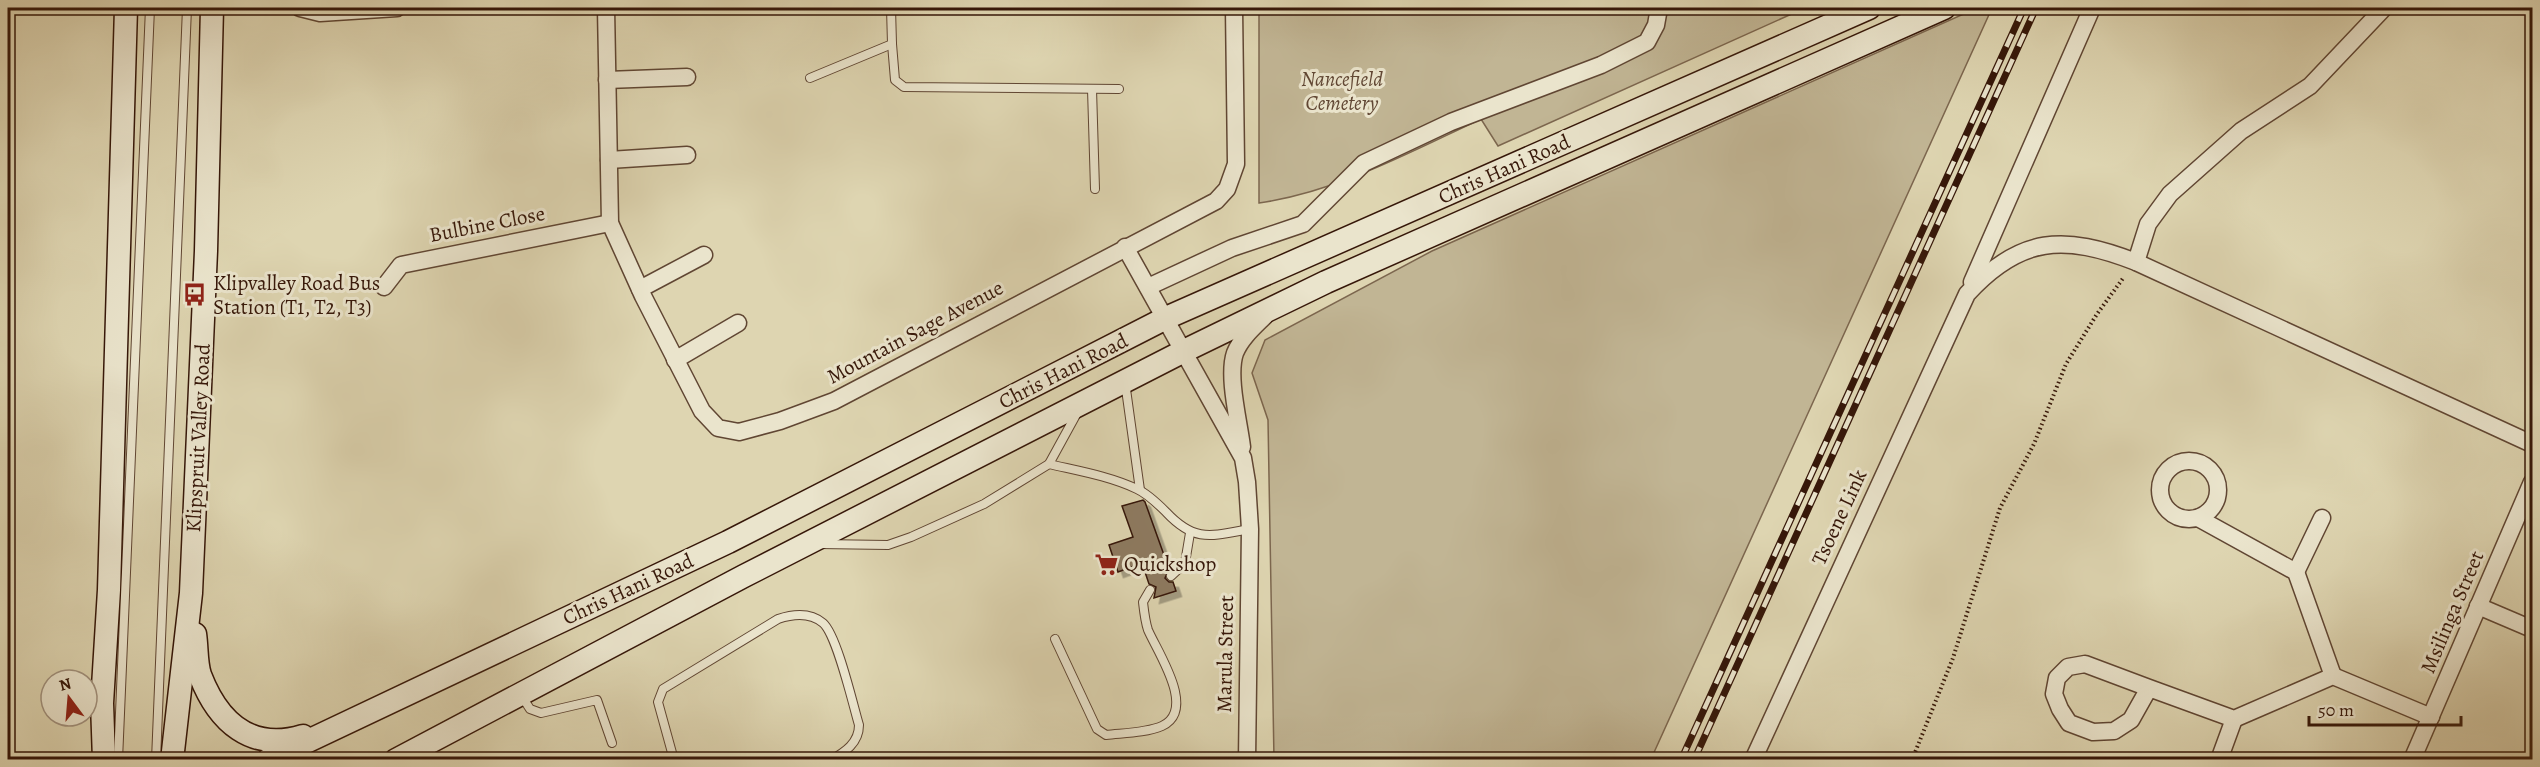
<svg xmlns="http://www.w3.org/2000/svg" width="2540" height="767" viewBox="0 0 2540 767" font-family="Alegreya,serif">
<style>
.green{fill:#c1b594;stroke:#7c664e;stroke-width:1.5}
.building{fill:#8d7a60;stroke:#361709;stroke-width:1.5;filter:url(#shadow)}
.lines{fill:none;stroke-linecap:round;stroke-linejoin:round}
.lane-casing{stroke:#604633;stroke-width:10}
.street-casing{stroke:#604633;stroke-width:19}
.secondary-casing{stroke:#361709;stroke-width:25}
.path{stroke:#361709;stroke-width:4;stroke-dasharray:1.5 3;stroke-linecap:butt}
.lane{stroke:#eae4cc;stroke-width:8}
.street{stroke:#eae4cc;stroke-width:16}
.secondary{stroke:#eae4cc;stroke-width:22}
.rail-casing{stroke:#361709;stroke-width:7}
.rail{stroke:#eae4cc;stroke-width:4.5;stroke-dasharray:14;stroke-linecap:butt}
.labels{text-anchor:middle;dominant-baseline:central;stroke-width:6;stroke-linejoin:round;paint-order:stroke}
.park-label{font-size:21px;font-style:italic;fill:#604633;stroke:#eae4cc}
.street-label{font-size:21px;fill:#361709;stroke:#eae4cc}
.poi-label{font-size:21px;fill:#361709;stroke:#eae4cc;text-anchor:start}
</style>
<defs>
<filter id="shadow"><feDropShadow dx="5.5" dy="5.5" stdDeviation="0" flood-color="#0004"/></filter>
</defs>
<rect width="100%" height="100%" fill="#ded5b1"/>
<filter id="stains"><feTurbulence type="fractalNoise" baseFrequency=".00333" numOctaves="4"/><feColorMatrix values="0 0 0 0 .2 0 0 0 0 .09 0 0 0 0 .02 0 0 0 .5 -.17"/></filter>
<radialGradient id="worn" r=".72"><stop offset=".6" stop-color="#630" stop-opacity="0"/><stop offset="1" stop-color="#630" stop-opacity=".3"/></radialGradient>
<g class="green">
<path d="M1259 8H1805L1498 146 1481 119C1410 152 1337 192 1259 203Z"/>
<polygon points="1977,8 1992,8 1651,759 1274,759 1268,420 1252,373 1265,340 1432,251"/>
</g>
<polygon class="building" points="1143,500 1145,502 1169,569 1165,578 1169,582 1173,582 1176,591 1154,598 1156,587 1149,584 1142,563 1118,572 1109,545 1133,537 1122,506"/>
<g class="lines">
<defs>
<g id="lane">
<polyline points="892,44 895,80 904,87 1119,89"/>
<polyline points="810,78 892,44 891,8"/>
<polyline points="1092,89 1095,189"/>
<polyline points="1125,382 1140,490"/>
<path d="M1049 464C1079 471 1109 476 1137 489 1148 494 1158 504 1166 512 1195 543 1211 536 1250 529"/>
<polyline points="819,544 888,545 911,537 984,504 1049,464 1077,413"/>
<polyline points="1171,576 1185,563 1190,533"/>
<path d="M1055 639 1097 729 1106 735C1123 733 1146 733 1162 726 1197 710 1158 653 1148 630 1145 621 1144 611 1143 602L1150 590"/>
<polyline points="521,695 530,709 541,713 597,700 612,743"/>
<polyline points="118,760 150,8"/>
<polyline points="156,760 187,8"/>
<path d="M674 760 658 702 663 689 778 619C793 614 810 612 823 623 837 635 853 705 859 725 859 743 845 752 831 760"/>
</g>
<g id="street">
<polyline points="300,8 320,13 397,8"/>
<polyline points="606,8 610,223 643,296 702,411 718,428 739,432 780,421 834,401 1216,201 1227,189 1236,164 1234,8"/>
<polyline points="607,80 687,77"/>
<polyline points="609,160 687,155"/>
<polyline points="1125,247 1243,458 1247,482 1250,529 1247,760"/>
<polyline points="2136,262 2148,224 2170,194 2241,131 2310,86 2384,8"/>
<polyline points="1972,282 2092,8"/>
<polyline points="384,287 401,265 610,223"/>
<polyline points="1148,287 1232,248 1303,224 1364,163 1451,122 1601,65 1647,42 1656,25 1659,8"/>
<polyline points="640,289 704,255"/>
<polyline points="675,360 738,323"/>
<path d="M1242 447C1239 422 1227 376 1235 353 1241 338 1254 327 1265 316"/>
<circle cx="2189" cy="490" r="29"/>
<polyline points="2198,518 2296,572 2333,676"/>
<polyline points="2296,572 2322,518"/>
<polyline points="2478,606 2532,629"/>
<polyline points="2149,688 2131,720 2114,731 2093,732 2069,723 2060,709 2054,694 2057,678 2068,667 2085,664 2149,688 2234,719 2333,676 2431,717"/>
<path d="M1753 760 1967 294C2020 236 2064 234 2136 262L2532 444"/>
<polyline points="2219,760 2234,719"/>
<polyline points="2412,760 2532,482"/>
</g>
<g id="secondary">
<path d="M195 634C197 647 196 663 200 675 218 722 251 752 303 736"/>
<polyline points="104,760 102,703 109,590 126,8"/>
<polyline points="172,760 191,593 206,251 212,8"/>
<polyline points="268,760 728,542 1166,318 1869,8"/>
<polyline points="396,760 744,576 1184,351 1326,282 1944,8"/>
</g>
</defs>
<use href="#lane" class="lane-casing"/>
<use href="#street" class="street-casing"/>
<use href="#secondary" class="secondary-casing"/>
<polyline class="path" points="1912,760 1953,658 2000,508 2034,444 2066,364 2097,314 2124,277"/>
<use href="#lane" class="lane"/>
<use href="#street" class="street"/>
<use href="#secondary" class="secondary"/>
<defs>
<g id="rail">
<polyline points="1681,760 2024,8"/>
<polyline points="1694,760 2036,8"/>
</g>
</defs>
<use href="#rail" class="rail-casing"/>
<use href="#rail" class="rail"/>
</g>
<defs>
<symbol id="bus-bare" viewBox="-9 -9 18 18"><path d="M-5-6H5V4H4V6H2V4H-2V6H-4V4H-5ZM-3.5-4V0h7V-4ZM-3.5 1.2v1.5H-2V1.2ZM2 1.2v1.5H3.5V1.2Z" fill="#8f2418" stroke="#eae4cc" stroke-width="2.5" paint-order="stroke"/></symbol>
<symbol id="supermarket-bare" viewBox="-9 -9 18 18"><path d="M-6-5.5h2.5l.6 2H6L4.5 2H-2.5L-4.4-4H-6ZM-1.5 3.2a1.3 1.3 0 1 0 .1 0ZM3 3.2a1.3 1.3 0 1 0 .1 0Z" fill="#8f2418" stroke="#eae4cc" stroke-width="2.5" paint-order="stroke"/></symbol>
</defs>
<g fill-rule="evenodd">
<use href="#bus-bare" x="178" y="278" width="33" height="33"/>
<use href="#supermarket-bare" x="1090" y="548" width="33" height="33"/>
</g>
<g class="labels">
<g class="park-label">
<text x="1342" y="79">Nancefield<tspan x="1342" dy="24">Cemetery</tspan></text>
</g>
<g class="street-label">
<text transform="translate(1504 169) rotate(-24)">Chris Hani Road</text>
<text transform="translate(487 224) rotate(-11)">Bulbine Close</text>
<text transform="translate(915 332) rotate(-28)">Mountain Sage Avenue</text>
<text transform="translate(1063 371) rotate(-27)">Chris Hani Road</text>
<text transform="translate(198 438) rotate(-87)">Klipspruit Valley Road</text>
<text transform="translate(1839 517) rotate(-65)">Tsoene Link</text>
<text transform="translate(628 589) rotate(-25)">Chris Hani Road</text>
<text transform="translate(2452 612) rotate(-67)">Msilinga Street</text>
<text transform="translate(1225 654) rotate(-89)">Marula Street</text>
</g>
<g class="poi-label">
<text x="213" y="283">Klipvalley Road Bus<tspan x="213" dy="24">Station (T1, T2, T3)</tspan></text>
<text x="1124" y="564">Quickshop</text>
</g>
</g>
<rect width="2540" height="767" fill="none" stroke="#ded5b1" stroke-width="30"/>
<rect x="9" y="9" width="2522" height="749" fill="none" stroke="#361709" stroke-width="3"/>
<rect x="15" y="15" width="2510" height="737" fill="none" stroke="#361709" stroke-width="1.5"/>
<g transform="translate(69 698) rotate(344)"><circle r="28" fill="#eae4cc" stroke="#a2927e" stroke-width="1.5"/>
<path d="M0-4.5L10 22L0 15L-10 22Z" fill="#8f2418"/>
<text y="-9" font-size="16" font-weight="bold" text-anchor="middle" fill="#361709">N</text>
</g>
<path d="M2309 716v9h152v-9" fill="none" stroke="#361709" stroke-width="3"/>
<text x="2318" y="716" font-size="18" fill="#361709" stroke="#eae4cc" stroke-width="4.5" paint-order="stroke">50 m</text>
<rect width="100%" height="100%" filter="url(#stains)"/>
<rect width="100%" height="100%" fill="url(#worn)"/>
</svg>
